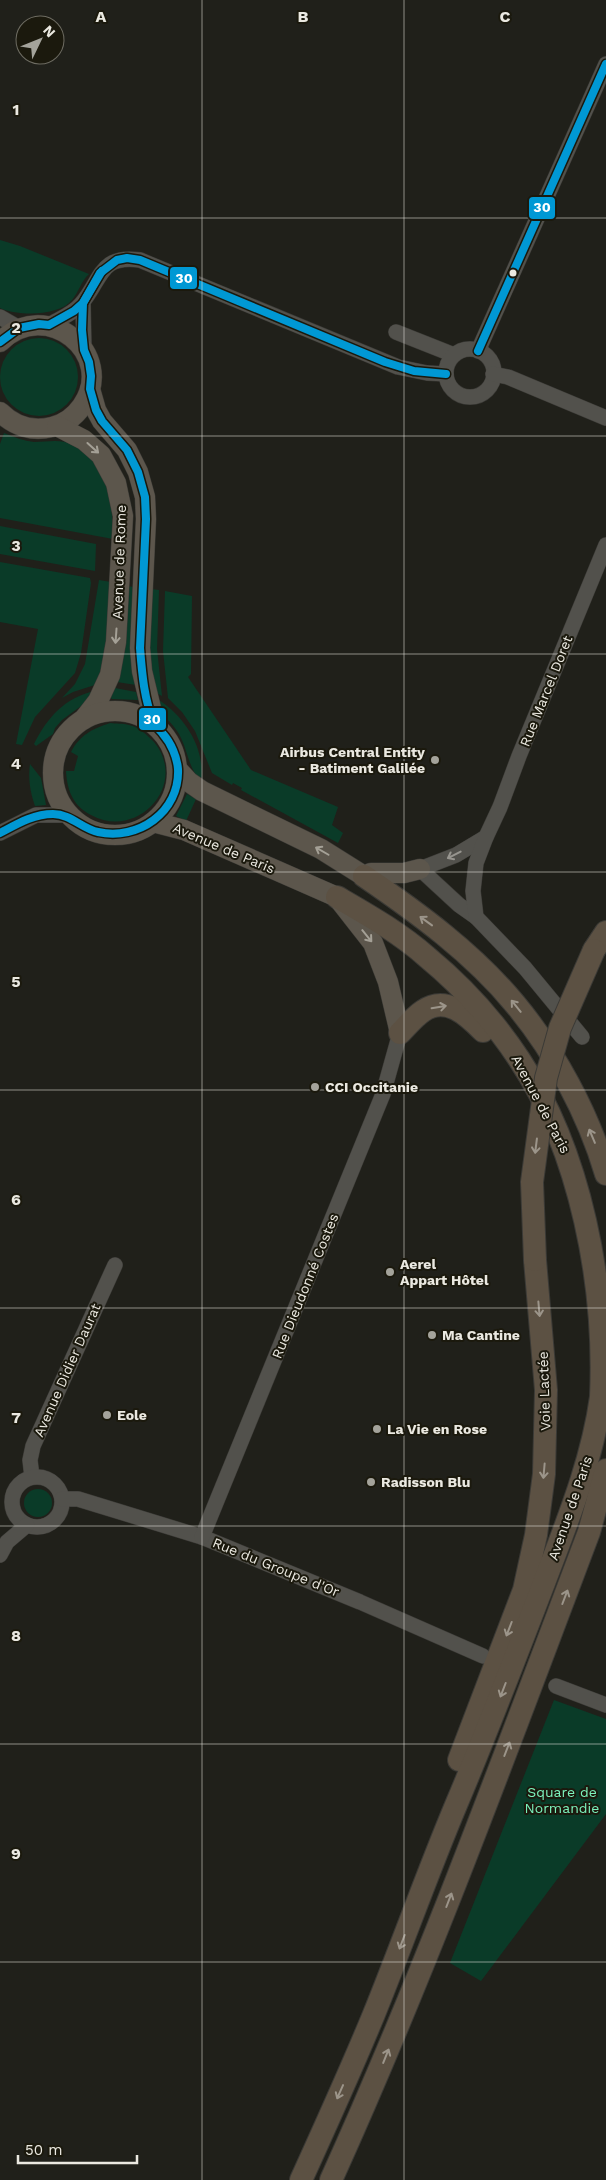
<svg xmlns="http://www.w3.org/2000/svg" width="606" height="2180" viewBox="0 0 606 2180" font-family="'Work Sans',sans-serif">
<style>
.green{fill:#0a3b28}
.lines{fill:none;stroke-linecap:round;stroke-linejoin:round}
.minor-casing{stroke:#3b3a36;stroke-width:16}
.major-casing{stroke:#3b3a36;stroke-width:21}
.highway-casing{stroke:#3b3a36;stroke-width:24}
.minor{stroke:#52514c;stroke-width:15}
.major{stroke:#5c564c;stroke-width:20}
.highway{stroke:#5c5143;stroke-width:22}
.highway-bridge-casing{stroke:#3b3a36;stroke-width:24;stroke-linecap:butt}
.highway-bridge{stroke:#5c5143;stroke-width:22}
.bus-1-casing{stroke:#1b190d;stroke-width:11}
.bus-1{stroke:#0098d4;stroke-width:8}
.oneway{stroke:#a4a096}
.oneway2{stroke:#97958f}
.oneway3{stroke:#9c958a}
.grid{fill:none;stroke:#ebe9e1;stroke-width:1;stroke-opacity:0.55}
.bus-dot{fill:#ebe9e1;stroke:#1b190d;stroke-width:2}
.poi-dot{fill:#a4a39b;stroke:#1b190d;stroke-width:2}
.labels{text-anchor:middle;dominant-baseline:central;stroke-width:4;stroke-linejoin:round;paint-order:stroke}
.street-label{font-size:14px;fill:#ebe9e1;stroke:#1b190d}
.poi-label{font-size:14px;font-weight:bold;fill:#ebe9e1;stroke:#1b190d;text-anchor:start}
.park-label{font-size:14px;fill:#7cf3bd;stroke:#1b190d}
.grid-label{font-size:16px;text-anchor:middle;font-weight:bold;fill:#ebe9e1;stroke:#1b190d;stroke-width:4;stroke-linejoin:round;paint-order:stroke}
.line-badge{stroke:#1b190d;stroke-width:2}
.badge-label{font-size:14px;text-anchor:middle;font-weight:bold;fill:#fff}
</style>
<rect width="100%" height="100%" fill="#20201a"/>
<g class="green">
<path d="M0 240 20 246 89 274C81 281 79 292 72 300 59 316 20 316 2 309L0 308Z"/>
<circle cx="39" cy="377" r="39"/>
<path d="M4 433C14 437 24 441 34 442 45 442 55 440 65 442 108 451 113 504 113 539L0 518V444Z"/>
<polygon points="0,526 96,544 95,571 0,554"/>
<polygon points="0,562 90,578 91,583 81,653 75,673 35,717 22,745 16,744 38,629 0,622"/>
<polygon points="99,580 111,582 108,636 98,684 73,692 62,698 75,684 85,664"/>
<polygon points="127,586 134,587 136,685 117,682"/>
<polygon points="151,589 159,590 157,649 162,696 153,691 149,655"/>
<polygon points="165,591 192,596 191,674 188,677 251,770 338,807 332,825 343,833 338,843 241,790 242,788 233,783 232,785 212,773 195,731 182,712 168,698 163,651"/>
<polygon points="115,688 136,692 138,700 112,699 110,697"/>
<path d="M95 691 81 706 62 720 55 728 53 734 36 746 34 744C47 718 65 697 95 691Z"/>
<path d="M159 700C185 717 206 749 201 781 188 768 188 750 179 734 171 720 161 718 159 700Z"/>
<path d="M110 723C116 724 123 723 129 725 139 727 147 735 154 742 189 784 138 841 91 815 73 806 67 790 66 771H74L78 756 71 752C80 735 92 729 110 723Z"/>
<path d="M30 764 41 778 46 805 35 806C30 792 28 778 30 764Z"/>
<polygon points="187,794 196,799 186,821 176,816"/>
<circle cx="38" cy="1503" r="14"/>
<polygon points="554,1700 606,1719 606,1814 481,1981 450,1963"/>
</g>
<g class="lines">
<defs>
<g id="minor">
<polyline points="83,303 84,350"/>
<polyline points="0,317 19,328"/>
<path d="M49 325C59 319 73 314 81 304 102 280 99 254 140 260L398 367 427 373 446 374"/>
<polyline points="396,332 454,355"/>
<circle cx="470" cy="373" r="24"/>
<polyline points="478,351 606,64"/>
<polyline points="493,374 508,377 606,418"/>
<polyline points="0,833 36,815 69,815"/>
<polyline points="420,869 459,905 476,917"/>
<polyline points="420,869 456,855 486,837"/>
<polyline points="582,1037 525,968 476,917 473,891 476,863 486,837 500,807 519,756 606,545"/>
<polyline points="32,1477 30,1460 33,1446 115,1265"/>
<circle cx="37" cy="1502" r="25"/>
<polyline points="62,1499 78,1499 202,1537 360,1602 483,1656"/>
<polyline points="202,1537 383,1094 400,1033"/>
<polyline points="0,1555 7,1542 27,1525"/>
<polyline points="556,1686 606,1705"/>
</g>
<g id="major">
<path d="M0 342C46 296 118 354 82 406 75 416 65 424 52 427 32 432 14 426 0 412"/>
<polyline points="90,389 96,410 102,421 127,450 138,472 145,497 146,519 140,648 142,671 155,725"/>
<polyline points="57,426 84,440 101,455 116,483 123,516 116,642 110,675 98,701 84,719"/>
<circle cx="115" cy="773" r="62"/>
<polyline points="178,770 189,782 202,791 321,849 364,876 371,873 404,873 420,869"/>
<polyline points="153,822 184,830 337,897 373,943 388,982 400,1033"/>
</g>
<g id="highway">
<path d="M364 876C418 913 473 953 515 1004 555 1052 588 1113 606 1174"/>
<polyline points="594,950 606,932"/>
<path d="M400 1033C407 1026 414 1017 423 1011 446 995 467 1015 483 1031"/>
<polyline points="459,1760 524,1590 536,1535 544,1474 546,1390 535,1260"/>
<path d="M301 2180C326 2125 351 2070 374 2014 402 1945 427 1874 456 1805 487 1732 515 1658 544 1583 567 1522 592 1462 601 1397 606 1285 581 1152 519 1059 494 1021 462 986 427 957 400 933 368 915 337 897"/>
<path d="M331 2180C427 1968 507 1749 589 1532L606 1470"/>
</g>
</defs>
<use href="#minor" class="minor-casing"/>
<use href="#major" class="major-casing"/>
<use href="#highway" class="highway-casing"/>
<use href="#minor" class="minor"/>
<use href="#major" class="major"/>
<use href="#highway" class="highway"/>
<defs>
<polyline id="highway-bridge" points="535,1260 532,1182 546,1078 560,1028 594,950"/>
</defs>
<use href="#highway-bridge" class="highway-bridge-casing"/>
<use href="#highway-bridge" class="highway-bridge"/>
<defs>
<g id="bus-1">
<polyline points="0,342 19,328 39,324 49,325 74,311 83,303 102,271"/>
<polyline points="478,351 606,64"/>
<path d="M0 833C17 824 33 814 53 814 71 814 82 829 98 832 138 841 180 812 178 769 177 757 171 743 163 734 160 730 156 727 154 723 144 700 142 673 140 648L146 519 145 497 138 472 127 450 102 421 96 410 90 389 91 376 89 362 84 350 82 330 83 303 100 273 117 260 127 258 140 260 385 362 414 371 446 374"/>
</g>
</defs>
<use href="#bus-1" class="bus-1-casing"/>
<use href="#bus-1" class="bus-1"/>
</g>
<defs><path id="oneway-shaft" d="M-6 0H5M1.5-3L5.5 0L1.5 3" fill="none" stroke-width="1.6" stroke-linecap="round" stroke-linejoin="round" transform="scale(1.25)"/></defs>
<g class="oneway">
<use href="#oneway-shaft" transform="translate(93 448) rotate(42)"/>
<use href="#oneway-shaft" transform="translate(116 636) rotate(94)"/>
<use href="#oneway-shaft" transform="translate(322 851) rotate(-150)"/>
<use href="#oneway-shaft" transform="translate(367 936) rotate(51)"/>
</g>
<use class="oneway2" href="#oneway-shaft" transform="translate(454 855) rotate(153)"/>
<g class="oneway3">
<use href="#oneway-shaft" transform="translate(426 921) rotate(-144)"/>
<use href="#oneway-shaft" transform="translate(516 1006) rotate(-129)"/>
<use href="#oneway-shaft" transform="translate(439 1007) rotate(-9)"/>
<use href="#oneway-shaft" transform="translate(592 1136) rotate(-113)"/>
<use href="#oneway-shaft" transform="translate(536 1146) rotate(97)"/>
<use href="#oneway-shaft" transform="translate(539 1309) rotate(85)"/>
<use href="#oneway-shaft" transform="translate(544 1471) rotate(95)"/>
<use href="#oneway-shaft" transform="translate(565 1597) rotate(-69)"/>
<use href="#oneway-shaft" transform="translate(509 1629) rotate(111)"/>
<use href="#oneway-shaft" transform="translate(503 1690) rotate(111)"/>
<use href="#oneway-shaft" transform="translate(507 1749) rotate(-69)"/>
<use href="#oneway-shaft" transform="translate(449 1900) rotate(-69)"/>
<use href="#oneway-shaft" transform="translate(402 1942) rotate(111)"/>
<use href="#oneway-shaft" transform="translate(386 2056) rotate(-68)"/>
<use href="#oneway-shaft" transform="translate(340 2092) rotate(114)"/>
</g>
<path class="grid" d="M202 0V2180M404 0V2180M0 218H606M0 436H606M0 654H606M0 872H606M0 1090H606M0 1308H606M0 1526H606M0 1744H606M0 1962H606"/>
<circle class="bus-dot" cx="513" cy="273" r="4.5"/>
<g class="poi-dot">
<circle cx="435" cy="760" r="5"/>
<circle cx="315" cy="1087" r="5"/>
<circle cx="390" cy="1272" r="5"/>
<circle cx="432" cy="1335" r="5"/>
<circle cx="107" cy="1415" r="5"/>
<circle cx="377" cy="1429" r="5"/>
<circle cx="371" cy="1482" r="5"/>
</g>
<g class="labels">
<g class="street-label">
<text transform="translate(119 562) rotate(-88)">Avenue de Rome</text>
<text transform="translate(546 691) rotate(-68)">Rue Marcel Doret</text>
<text transform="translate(224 848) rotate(23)">Avenue de Paris</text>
<text transform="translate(541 1104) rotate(62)">Avenue de Paris</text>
<text transform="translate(305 1286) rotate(-68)">Rue Dieudonné Costes</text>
<text transform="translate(67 1370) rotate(-66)">Avenue Didier Daurat</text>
<text transform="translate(544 1391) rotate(-92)">Voie Lactée</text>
<text transform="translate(570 1508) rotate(-71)">Avenue de Paris</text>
<text transform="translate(276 1567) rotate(22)">Rue du Groupe d'Or</text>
</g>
<g class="poi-label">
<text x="425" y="752" text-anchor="end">Airbus Central Entity<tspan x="425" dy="16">- Batiment Galilée</tspan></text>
<text x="325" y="1087">CCI Occitanie</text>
<text x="400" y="1264">Aerel<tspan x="400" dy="16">Appart Hôtel</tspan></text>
<text x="442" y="1335">Ma Cantine</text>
<text x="117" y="1415">Eole</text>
<text x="387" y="1429">La Vie en Rose</text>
<text x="381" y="1482">Radisson Blu</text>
</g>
<g class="park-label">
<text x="562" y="1792">Square de<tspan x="562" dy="16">Normandie</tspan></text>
</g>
</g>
<g class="grid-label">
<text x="101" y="22">A</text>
<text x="303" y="22">B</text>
<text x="505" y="22">C</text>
<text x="16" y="115">1</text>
<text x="16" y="333">2</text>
<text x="16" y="551">3</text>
<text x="16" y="769">4</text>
<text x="16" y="987">5</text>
<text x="16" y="1205">6</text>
<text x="16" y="1423">7</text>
<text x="16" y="1641">8</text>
<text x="16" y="1859">9</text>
</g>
<g class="line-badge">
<rect x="528" y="196" width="28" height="24" rx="5" fill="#0098d4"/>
<rect x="169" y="266" width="29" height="24" rx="5" fill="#0098d4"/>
<rect x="138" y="707" width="29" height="24" rx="5" fill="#0098d4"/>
</g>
<g class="badge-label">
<text x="542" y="212">30</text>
<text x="184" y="283">30</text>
<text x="152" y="724">30</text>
</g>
<g transform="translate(40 40) rotate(47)"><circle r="24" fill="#1b190d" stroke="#6e6c62"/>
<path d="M0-4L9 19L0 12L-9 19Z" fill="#a4a39b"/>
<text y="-8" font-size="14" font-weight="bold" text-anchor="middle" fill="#ebe9e1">N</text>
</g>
<path d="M18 2155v8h119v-8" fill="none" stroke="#ebe9e1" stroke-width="2.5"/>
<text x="25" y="2155" font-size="15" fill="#ebe9e1" stroke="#1b190d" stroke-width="4" paint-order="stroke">50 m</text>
</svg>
